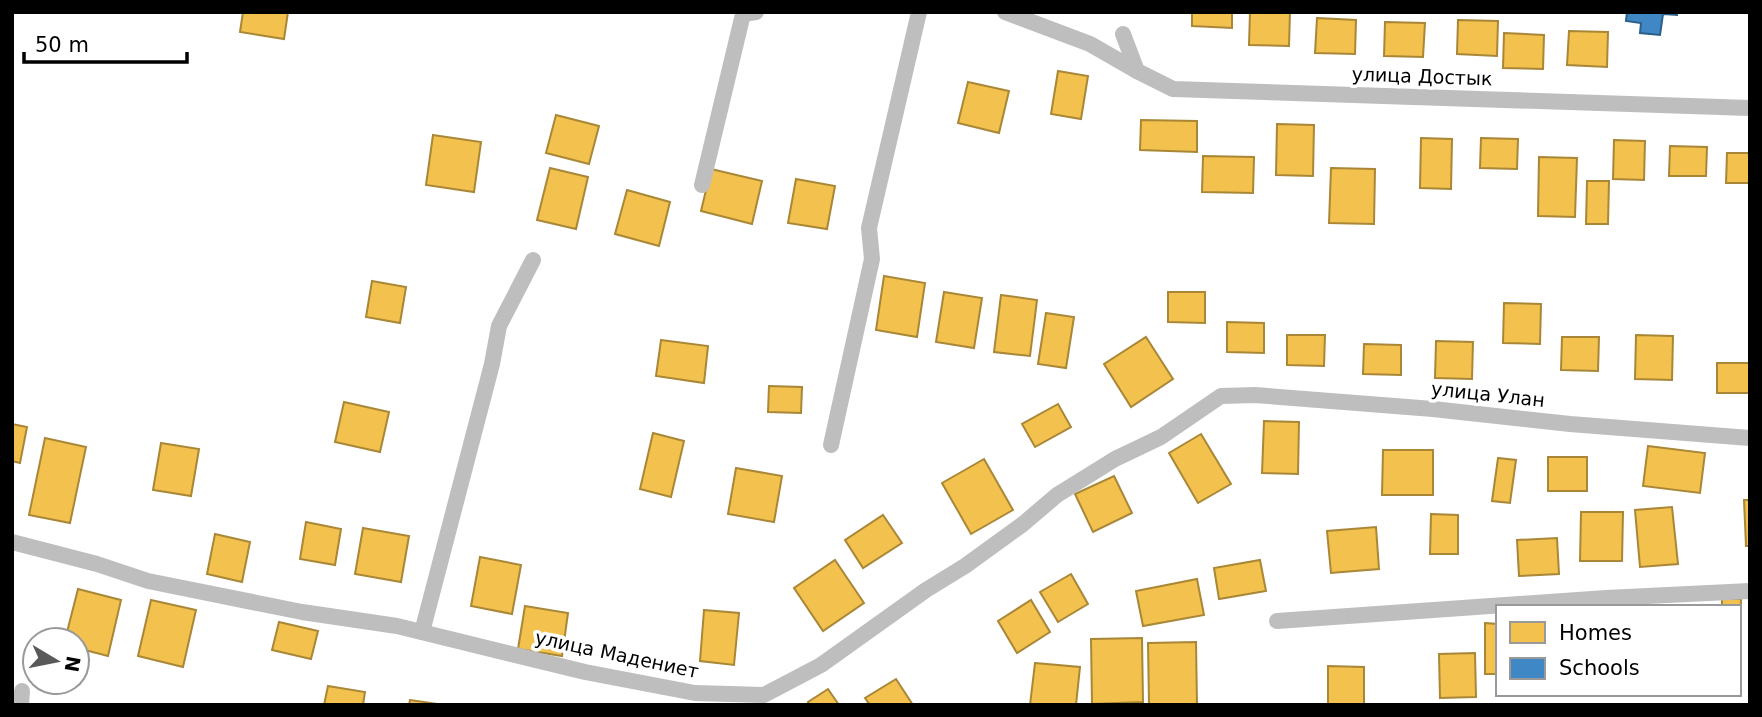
<svg xmlns="http://www.w3.org/2000/svg" width="1762" height="717" viewBox="0 0 1762 717" font-family="'DejaVu Sans',sans-serif">
<style>
.homes{fill:#f2c14e;stroke:#a98737;stroke-width:2}
.schools{fill:#3f88c5;stroke:#2c5f8a;stroke-width:2}
.lines{fill:none;stroke-linecap:round;stroke-linejoin:round}
.street{stroke:#bebebe;stroke-width:16}
.labels{text-anchor:middle;dominant-baseline:central;stroke-width:7;stroke-linejoin:round;paint-order:stroke}
.street-label{font-size:19px;fill:#000;stroke:#fff}
</style>
<rect width="100%" height="100%" fill="#fff"/>
<g class="homes">
<polygon points="243,12 288,12 284,39 240,32"/>
<polygon points="1192,12 1232,12 1232,28 1192,26"/>
<polygon points="1250,12 1290,12 1289,46 1249,45"/>
<polygon points="1317,18 1356,20 1355,54 1315,53"/>
<polygon points="1458,20 1498,21 1497,56 1457,54"/>
<polygon points="1385,22 1425,23 1423,57 1384,56"/>
<polygon points="1569,31 1608,32 1607,67 1567,65"/>
<polygon points="1504,33 1544,35 1543,69 1503,68"/>
<polygon points="1058,71 1088,76 1081,119 1051,114"/>
<polygon points="968,82 1009,91 999,133 958,123"/>
<polygon points="556,115 599,126 589,164 546,153"/>
<polygon points="1141,120 1197,121 1197,152 1140,150"/>
<polygon points="1277,124 1314,125 1313,176 1276,175"/>
<polygon points="433,135 481,142 474,192 426,185"/>
<polygon points="1421,138 1452,139 1451,189 1420,188"/>
<polygon points="1481,138 1518,139 1517,169 1480,168"/>
<polygon points="1614,140 1645,141 1644,180 1613,179"/>
<polygon points="1670,146 1707,147 1706,176 1669,176"/>
<polygon points="1727,153 1750,153 1750,183 1726,183"/>
<polygon points="1203,156 1254,157 1253,193 1202,192"/>
<polygon points="1539,157 1577,158 1575,217 1538,216"/>
<polygon points="550,168 588,177 576,229 537,220"/>
<polygon points="1331,168 1375,169 1374,224 1329,223"/>
<polygon points="711,169 762,181 752,224 701,211"/>
<polygon points="796,179 835,186 827,229 788,223"/>
<polygon points="1587,181 1609,181 1608,224 1586,224"/>
<polygon points="627,190 670,202 659,246 615,234"/>
<polygon points="884,276 925,283 917,337 876,330"/>
<polygon points="372,281 406,287 400,323 366,317"/>
<polygon points="944,292 982,298 974,348 936,342"/>
<polygon points="1168,292 1205,292 1205,323 1168,322"/>
<polygon points="1001,295 1037,300 1030,356 994,352"/>
<polygon points="1504,303 1541,304 1540,344 1503,343"/>
<polygon points="1046,313 1074,317 1066,368 1038,364"/>
<polygon points="1227,322 1264,323 1264,353 1227,352"/>
<polygon points="1287,335 1325,335 1324,366 1287,365"/>
<polygon points="1636,335 1673,336 1672,380 1635,379"/>
<polygon points="1146,337 1173,379 1131,407 1104,364"/>
<polygon points="1562,337 1599,337 1598,371 1561,370"/>
<polygon points="661,340 708,346 704,383 656,376"/>
<polygon points="1436,341 1473,342 1472,379 1435,378"/>
<polygon points="1364,344 1401,345 1401,375 1363,374"/>
<rect x="1717" y="363" width="33" height="30"/>
<polygon points="769,386 802,387 801,413 768,412"/>
<polygon points="344,402 389,412 380,452 335,442"/>
<polygon points="1058,404 1071,427 1035,447 1022,424"/>
<polygon points="1264,421 1299,422 1298,474 1262,473"/>
<polygon points="12,424 27,427 20,463 12,461"/>
<polygon points="653,433 684,441 671,497 640,489"/>
<polygon points="1201,434 1231,484 1198,503 1169,453"/>
<polygon points="45,438 86,447 70,523 29,515"/>
<polygon points="161,443 199,449 191,496 153,490"/>
<polygon points="1648,446 1705,453 1700,493 1643,486"/>
<polygon points="1383,450 1433,450 1433,495 1382,495"/>
<rect x="1548" y="457" width="39" height="34"/>
<polygon points="1498,458 1516,460 1510,503 1492,501"/>
<polygon points="984,459 1013,510 971,534 942,483"/>
<polygon points="736,468 782,476 774,522 728,514"/>
<polygon points="1114,476 1132,513 1093,532 1075,494"/>
<polygon points="1744,500 1750,500 1750,546 1746,546"/>
<polygon points="1672,507 1678,564 1640,567 1635,510"/>
<polygon points="1581,512 1623,512 1622,561 1580,561"/>
<polygon points="1431,514 1458,515 1458,554 1430,554"/>
<polygon points="883,515 902,543 863,568 845,540"/>
<polygon points="306,522 341,529 335,565 300,559"/>
<polygon points="1376,527 1379,569 1331,573 1327,531"/>
<polygon points="363,528 409,536 401,582 355,574"/>
<polygon points="215,534 250,542 242,582 207,574"/>
<polygon points="1557,538 1559,574 1519,576 1517,540"/>
<polygon points="480,557 521,565 512,614 471,606"/>
<polygon points="835,560 864,603 823,631 794,588"/>
<polygon points="1260,560 1266,591 1219,599 1214,568"/>
<polygon points="1071,574 1088,604 1058,622 1040,592"/>
<polygon points="1197,579 1204,615 1143,626 1136,591"/>
<polygon points="78,589 121,600 108,656 77,648 77,640 65,640"/>
<polygon points="1722,599 1741,599 1740,649 1739,607 1722,607"/>
<polygon points="151,600 196,610 183,667 138,656"/>
<polygon points="1031,600 1050,632 1017,653 998,621"/>
<polygon points="525,606 568,613 562,656 518,649"/>
<polygon points="704,610 739,613 734,665 700,661"/>
<polygon points="279,622 318,631 311,659 272,650"/>
<polygon points="1485,623 1498,624 1498,674 1485,674"/>
<polygon points="1142,638 1143,702 1092,704 1091,639"/>
<polygon points="1196,642 1197,704 1149,705 1148,643"/>
<polygon points="1475,653 1476,697 1440,698 1439,654"/>
<polygon points="1035,663 1080,667 1076,705 1030,705"/>
<polygon points="1328,666 1364,667 1364,705 1328,705"/>
<polygon points="896,679 913,705 870,705 865,698"/>
<polygon points="328,686 365,692 363,705 324,705"/>
<polygon points="828,689 839,705 810,705 808,702"/>
<polygon points="410,700 438,704 438,705 409,705"/>
</g>
<polygon class="schools" points="1627,12 1677,12 1677,15 1663,14 1660,35 1640,33 1641,23 1626,21"/>
<g class="lines">
<g class="street">
<polyline points="1005,12 1090,44 1137,71"/>
<polyline points="1123,34 1137,71 1173,89 1750,108"/>
<polyline points="702,185 743,14 756,12"/>
<polyline points="831,445 872,259 869,228 919,12"/>
<polyline points="12,542 97,564 148,581 302,612 397,626 585,672 695,693 764,695 821,665 926,590 965,566 1023,524 1057,495 1115,459 1161,437 1221,396 1255,395 1433,409 1570,424 1750,438"/>
<polyline points="1277,621 1606,598 1750,591"/>
<polyline points="422,632 492,364 499,326 533,260"/>
<polyline points="21,705 22,691"/>
</g>
</g>
<g class="labels">
<g class="street-label">
<text transform="translate(1422 76) rotate(2)">улица Достык</text>
<text transform="translate(1488 394) rotate(6)">улица Улан</text>
<text transform="translate(617 654) rotate(12)">улица Мадениет</text>
</g>
</g>
<rect width="1762" height="717" fill="none" stroke="#000000" stroke-width="28"/>
<rect x="1496" y="605" width="245" height="91" fill="#ffffff" stroke="#999999" stroke-width="2"/>
<rect x="1510" y="622" width="35" height="21" fill="#f2c14e" stroke="#999999" stroke-width="2"/>
<text x="1559" y="640" font-size="21" fill="#000000">Homes</text>
<rect x="1510" y="658" width="35" height="21" fill="#3f88c5" stroke="#999999" stroke-width="2"/>
<text x="1559" y="675" font-size="21" fill="#000000">Schools</text>
<g transform="translate(56 661) rotate(100)"><circle r="33" fill="#ffffff" stroke="#999999" stroke-width="2"/>
<path d="M0-5L12 26L0 18L-12 26Z" fill="#595959"/>
<text y="-10" font-size="19" font-weight="bold" text-anchor="middle" fill="#000000">N</text>
</g>
<path d="M24 52v10h163v-10" fill="none" stroke="#000000" stroke-width="3.5"/>
<text x="35" y="52" font-size="21" fill="#000000" stroke="#ffffff" stroke-width="5" paint-order="stroke">50 m</text>
</svg>
